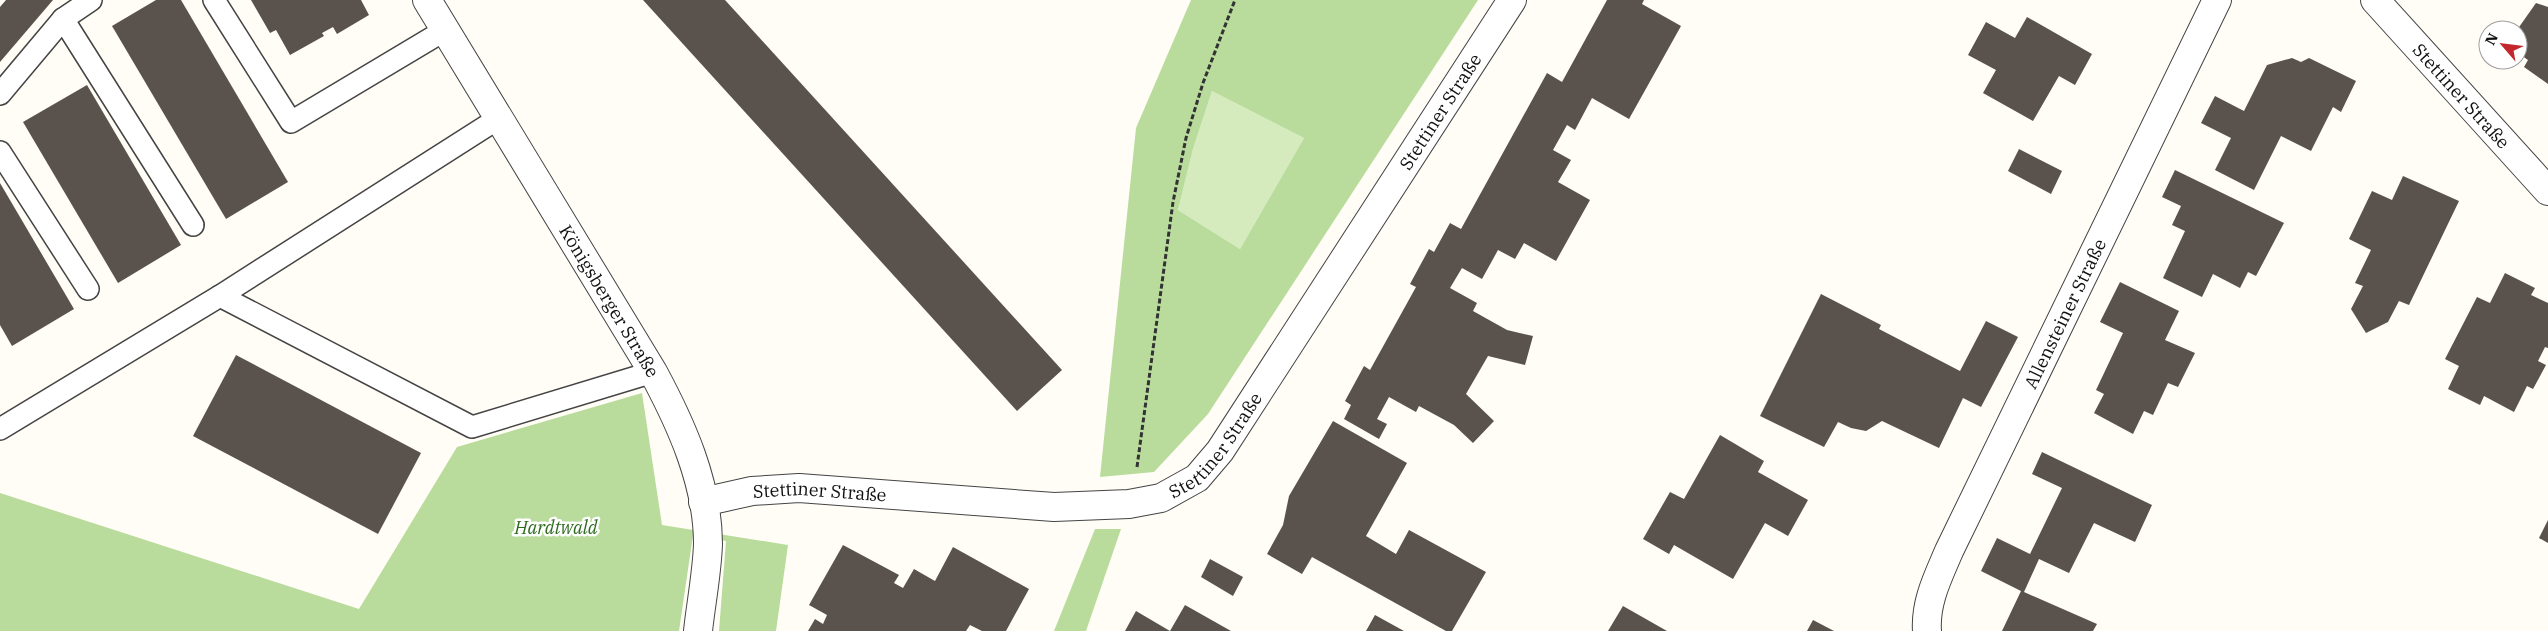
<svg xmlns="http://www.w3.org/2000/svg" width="2548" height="631" viewBox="0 0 2548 631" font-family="'IBM Plex Serif',serif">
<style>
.green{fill:#d5ebbd}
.forest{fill:#b9dc9c;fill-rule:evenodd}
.building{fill:#5a524d}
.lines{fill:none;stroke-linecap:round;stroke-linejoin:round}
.lane-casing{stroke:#444;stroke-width:24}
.street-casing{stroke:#444;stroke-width:30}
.path{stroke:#333;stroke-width:3;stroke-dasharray:5 2.5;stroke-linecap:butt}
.lane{stroke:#fff;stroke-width:21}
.street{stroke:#fff;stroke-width:28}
.labels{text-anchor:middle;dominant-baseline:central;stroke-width:5;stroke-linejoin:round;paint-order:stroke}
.street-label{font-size:18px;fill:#111;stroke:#fff}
.park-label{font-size:18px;font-style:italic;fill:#2f6b1f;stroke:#fff}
</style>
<rect width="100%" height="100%" fill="#fffdf5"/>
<polygon class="green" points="1212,91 1304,138 1240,249 1178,210 1193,149"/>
<g class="forest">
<path d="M1191 0H1478L1208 414 1154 472 1100 477 1136 128ZM1212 91 1304 138 1240 249 1178 210 1193 149Z"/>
<polygon points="642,393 662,525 788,545 776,631 719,631 726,541 693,535 679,631 0,631 0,493 359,609 457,447"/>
<polygon points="1095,529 1121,529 1086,631 1054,631"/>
</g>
<g class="building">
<polygon points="6,0 53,0 0,62 0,7"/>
<polygon points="156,0 181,0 288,182 226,219 112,26"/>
<polygon points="251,0 361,0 369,15 337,34 333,27 322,33 324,36 290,55 276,30 270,33"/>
<polygon points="643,0 725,0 1062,370 1017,411"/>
<polygon points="1607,0 1644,0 1642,4 1681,26 1629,119 1592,98 1575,130 1567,125 1553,150 1571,160 1558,182 1590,200 1556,261 1524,243 1515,259 1498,250 1482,279 1462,268 1450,288 1477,303 1473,311 1507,330 1533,336 1525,365 1488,356 1466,394 1494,421 1473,443 1454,425 1419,406 1416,412 1389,397 1377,419 1387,424 1379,439 1344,419 1351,405 1345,401 1364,366 1370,370 1416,287 1410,284 1429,249 1434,252 1450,223 1461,229 1547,73 1562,82"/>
<polygon points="2536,3 2548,7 2548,84 2524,67 2528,60 2518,53 2517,30"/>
<polygon points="2027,17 2092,54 2075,85 2059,76 2033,121 1983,93 1996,70 1968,55 1986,22 2015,38"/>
<polygon points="2292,58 2301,62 2309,58 2356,81 2341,112 2333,107 2311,151 2281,136 2254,190 2215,170 2231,138 2201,123 2215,96 2244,111 2267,65"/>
<polygon points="87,85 181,245 118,283 23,122"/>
<polygon points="2019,149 2062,171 2051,194 2008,171"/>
<polygon points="2175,170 2284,223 2256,276 2248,272 2240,288 2213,274 2202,297 2163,278 2185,231 2172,225 2181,206 2162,197"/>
<polygon points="2403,176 2459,201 2409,305 2399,301 2388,322 2366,333 2351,309 2363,286 2355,283 2371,250 2349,239 2372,191 2392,200"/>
<polygon points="0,183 74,309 12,346 0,325"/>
<polygon points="2505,273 2535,288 2531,295 2548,303 2548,348 2545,347 2538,361 2546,365 2533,389 2527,386 2514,412 2484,396 2480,405 2448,389 2459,366 2445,359 2477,297 2490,303"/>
<polygon points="2120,282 2179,311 2165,340 2195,353 2178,387 2168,383 2153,415 2144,411 2133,434 2094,413 2104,394 2096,390 2123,333 2100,322"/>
<polygon points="1821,294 1881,325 1879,329 1960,371 1986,321 2018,337 1981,407 1963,398 1939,448 1882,421 1866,431 1851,428 1838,422 1824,447 1760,416"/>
<polygon points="236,355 421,453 378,534 193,436"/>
<polygon points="1333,421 1407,463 1366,536 1396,554 1409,530 1486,572 1452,631 1446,631 1312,557 1302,574 1267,554 1283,525 1289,496"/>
<polygon points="1720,435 1764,461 1758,472 1808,500 1788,536 1765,523 1733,579 1674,545 1669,554 1643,539 1670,492 1684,499"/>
<polygon points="2042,452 2152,505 2135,542 2094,523 2069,573 2039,559 2024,592 2097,624 2093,631 2002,631 2021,591 1981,571 1997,538 2030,554 2062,488 2032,474"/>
<polygon points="2548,520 2548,543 2539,538"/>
<polygon points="843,545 899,575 894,583 903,588 914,569 935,581 953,547 1029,589 1006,631 982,631 970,625 966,631 808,631 815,619 823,624 827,615 809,605"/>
<polygon points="1210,559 1243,577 1233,596 1201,577"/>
<polygon points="1185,605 1231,631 1125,631 1136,611 1170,631"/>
<polygon points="1623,606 1667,631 1608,631"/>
<polygon points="1375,615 1404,631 1366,631"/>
<polygon points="1813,620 1834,631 1807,631"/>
</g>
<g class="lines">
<defs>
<g id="lane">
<polyline points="214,0 291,122 445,30"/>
<polyline points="63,19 193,225"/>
<polyline points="0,94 63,19 91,0"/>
<polyline points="0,152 88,289"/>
<polyline points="220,296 472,427 653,372"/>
<polyline points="0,429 220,296 499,118"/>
</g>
<g id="street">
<path id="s1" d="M427 0 653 372C681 424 708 483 708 544 707 573 701 603 698 631"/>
<path id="s2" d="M2375 0 2548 191"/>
<path id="s3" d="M703 502 752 491 799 488 1054 507 1129 504 1161 498 1197 478 1220 451 1512 0"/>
<path id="s4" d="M1927 631C1925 602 1938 577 1949 551L2217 0"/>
</g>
</defs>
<use href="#lane" class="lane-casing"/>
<use href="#street" class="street-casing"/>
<polyline class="path" points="1137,467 1173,202 1186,138 1203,83 1235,0"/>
<use href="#lane" class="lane"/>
<use href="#street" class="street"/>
</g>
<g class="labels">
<g class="street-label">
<text stroke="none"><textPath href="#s2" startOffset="129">Stettiner Straße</textPath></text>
<text stroke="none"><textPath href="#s3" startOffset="942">Stettiner Straße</textPath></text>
<text stroke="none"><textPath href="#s1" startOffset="352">Königsberger Straße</textPath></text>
<text stroke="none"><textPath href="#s4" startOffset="348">Allensteiner Straße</textPath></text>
<text stroke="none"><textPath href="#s3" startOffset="538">Stettiner Straße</textPath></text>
<text stroke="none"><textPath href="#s3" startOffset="118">Stettiner Straße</textPath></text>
</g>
<g class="park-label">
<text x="556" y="527">Hardtwald</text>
</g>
</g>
<g transform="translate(2503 45) rotate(298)"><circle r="24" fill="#ffffff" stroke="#a0a0a0"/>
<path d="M0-4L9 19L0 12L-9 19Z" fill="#c4262e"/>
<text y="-8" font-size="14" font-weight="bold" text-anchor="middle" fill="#111111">N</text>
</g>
</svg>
